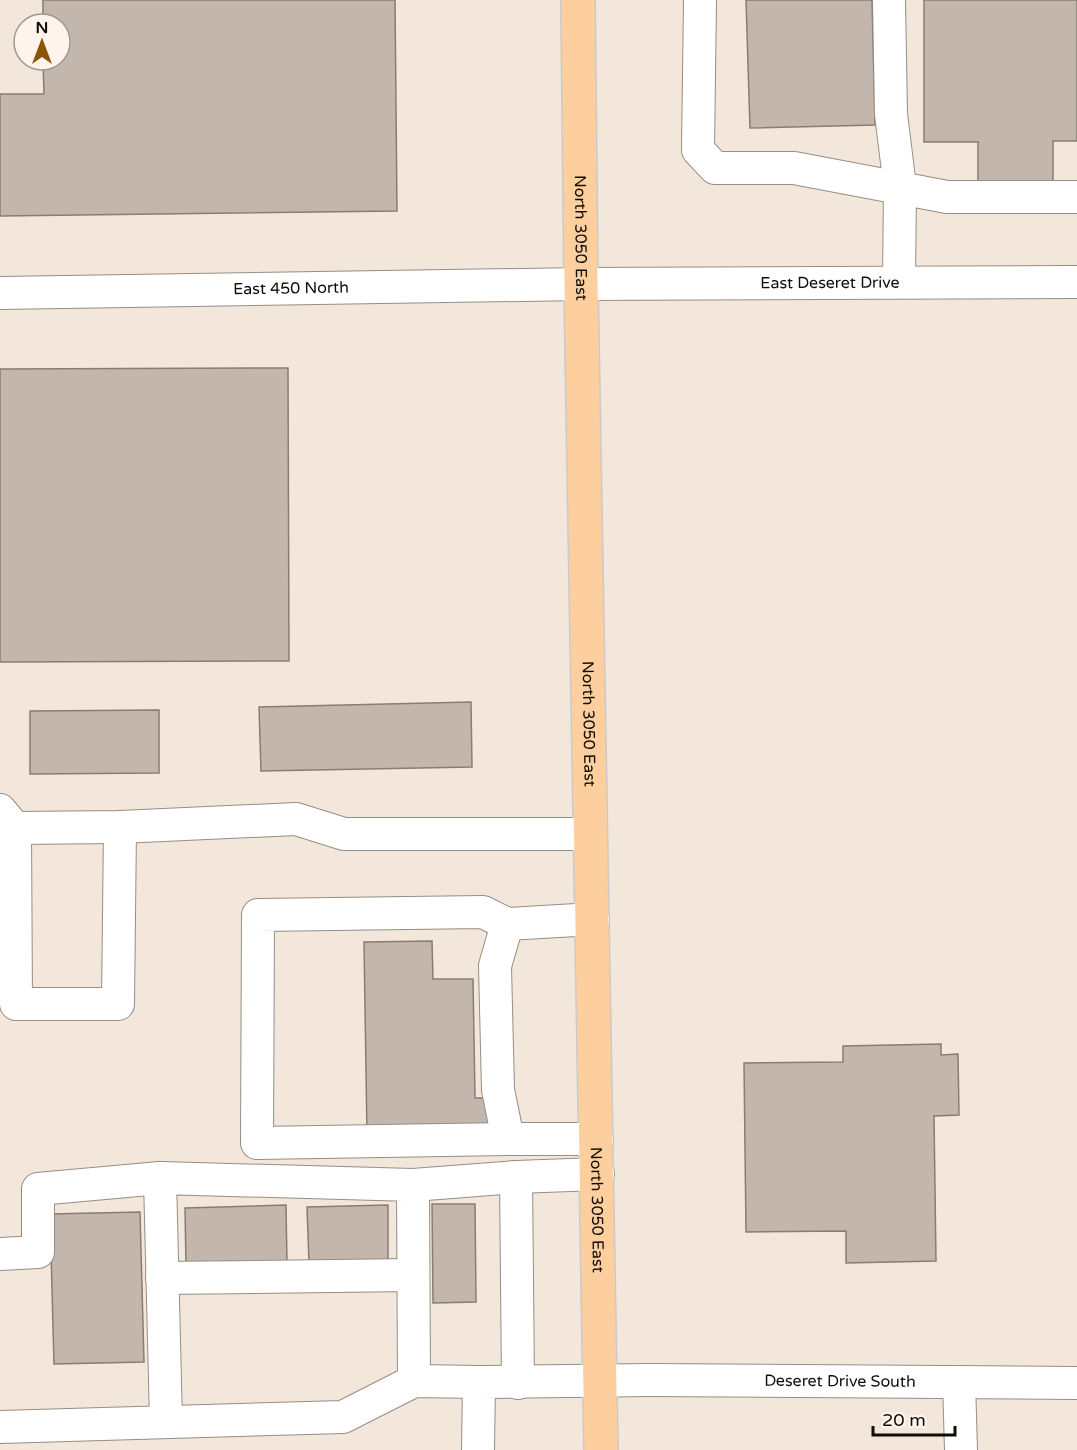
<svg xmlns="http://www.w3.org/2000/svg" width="1077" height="1450" viewBox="0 0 1077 1450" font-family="'Varela Round',sans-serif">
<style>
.building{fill:#c3b7ad;stroke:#877d73;stroke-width:1.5}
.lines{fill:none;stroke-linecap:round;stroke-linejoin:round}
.minor-casing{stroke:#988d83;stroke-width:34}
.major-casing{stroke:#cbcac9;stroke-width:36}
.minor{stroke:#fff;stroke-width:32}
.major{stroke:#fdce9e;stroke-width:33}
.labels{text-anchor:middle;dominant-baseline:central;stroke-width:5;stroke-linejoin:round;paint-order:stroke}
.street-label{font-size:16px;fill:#110d09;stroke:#fef4ec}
</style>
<rect width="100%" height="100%" fill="#f3e7dc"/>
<g class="building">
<polygon points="43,0 395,0 397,211 0,216 0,94 44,94 43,60 60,60 60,24 43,24"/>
<polygon points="746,0 872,0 875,125 750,128"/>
<polygon points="924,0 1077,0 1077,141 1053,141 1053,182 978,182 978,142 924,142"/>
<polygon points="288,368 289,661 0,662 0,369"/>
<polygon points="471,702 472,767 261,771 259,707"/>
<polygon points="159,710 159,773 30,774 30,711"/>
<polygon points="432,941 433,979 473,979 475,1098 494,1098 494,1133 367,1135 364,942"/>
<polygon points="941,1044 941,1055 958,1054 959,1115 934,1116 936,1261 846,1263 846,1231 746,1232 744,1063 843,1062 843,1046"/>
<polygon points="432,1204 475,1204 476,1302 433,1303"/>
<polygon points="286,1205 287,1264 186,1267 185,1208"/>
<polygon points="388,1205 388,1260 309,1262 307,1207"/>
<polygon points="140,1212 144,1362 54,1364 50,1214"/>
</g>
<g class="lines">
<defs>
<g id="minor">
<polyline points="700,0 698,150 715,168 794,168 947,197 1077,197"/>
<polyline points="889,0 891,114 900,187 899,282"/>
<path id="s1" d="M0 293 581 284 1077 282"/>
<polyline points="0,810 15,828 16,1004 118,1004 120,827"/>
<polyline points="15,828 120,827 296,819 344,834 591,834"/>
<polyline points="507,924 495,966 498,1090 508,1139 597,1139"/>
<polyline points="508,1139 257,1143 258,915 483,912 507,924 593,919"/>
<polyline points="413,1185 516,1177"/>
<polyline points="0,1254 38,1252 38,1189 160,1178"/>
<polyline points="162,1278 413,1275"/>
<polyline points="959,1382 961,1450"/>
<polyline points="518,1383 516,1177 598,1174"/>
<polyline points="166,1422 160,1178 413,1185 414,1381"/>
<polyline points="0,1427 343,1417 414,1381 479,1382"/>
<path id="s2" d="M478 1450 479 1382 649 1380 1077 1383"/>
</g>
<g id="major">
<path id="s3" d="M578 0 581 284 601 1450"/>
</g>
</defs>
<use href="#minor" class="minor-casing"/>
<use href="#major" class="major-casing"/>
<use href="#minor" class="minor"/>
<use href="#major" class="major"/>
</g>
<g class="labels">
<g class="street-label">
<text stroke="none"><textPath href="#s3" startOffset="238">North 3050 East</textPath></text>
<text stroke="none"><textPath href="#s1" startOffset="830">East Deseret Drive</textPath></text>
<text stroke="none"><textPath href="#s1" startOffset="291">East 450 North</textPath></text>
<text stroke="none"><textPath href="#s3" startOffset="724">North 3050 East</textPath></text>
<text stroke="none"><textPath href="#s3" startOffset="1210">North 3050 East</textPath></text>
<text stroke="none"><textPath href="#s2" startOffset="429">Deseret Drive South</textPath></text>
</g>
</g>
<g transform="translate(42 42)"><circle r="28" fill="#fef4ec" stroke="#9f9891" stroke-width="1.5"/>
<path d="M0-4.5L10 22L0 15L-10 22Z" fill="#8c530a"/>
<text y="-9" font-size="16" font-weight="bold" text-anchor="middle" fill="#110d09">N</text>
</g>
<path d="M873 1426v9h82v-9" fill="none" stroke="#110d09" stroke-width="3"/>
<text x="882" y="1426" font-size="18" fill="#110d09" stroke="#fef4ec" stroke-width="4.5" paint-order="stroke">20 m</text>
</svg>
